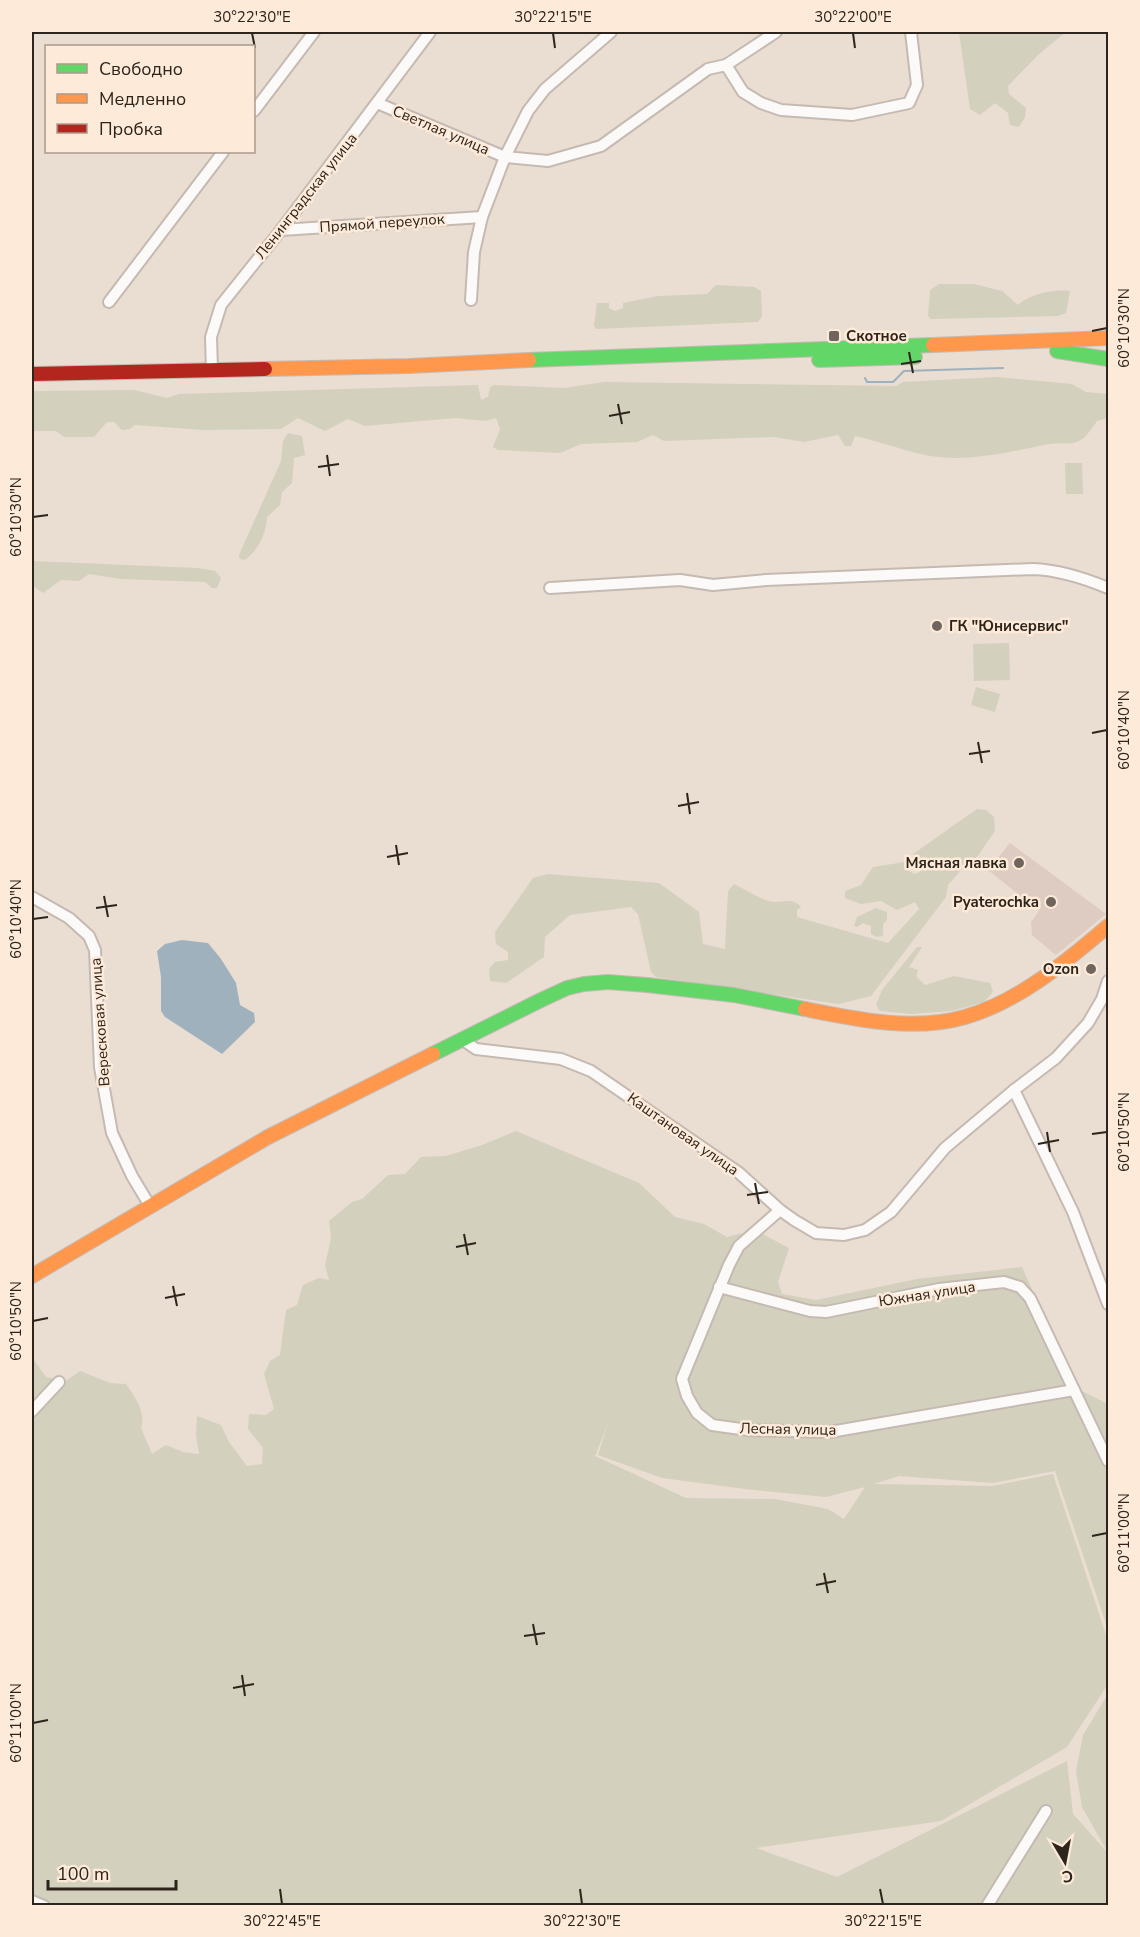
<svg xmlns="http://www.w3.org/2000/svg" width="1140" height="1937" viewBox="0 0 1140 1937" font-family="'Nunito Sans',sans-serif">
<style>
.commercial{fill:#decbc1}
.green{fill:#d3d0be;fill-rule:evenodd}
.water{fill:#a0b1be}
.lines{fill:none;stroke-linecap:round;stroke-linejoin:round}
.stream{stroke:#a0b1be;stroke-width:2}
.street-casing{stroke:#c5bab2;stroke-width:14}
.fast-casing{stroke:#c5bab2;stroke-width:16}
.slow-casing{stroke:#c5bab2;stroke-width:16}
.jam-casing{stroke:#c5bab2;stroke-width:16}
.street{stroke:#fcfaf8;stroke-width:10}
.fast{stroke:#63d668;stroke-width:14}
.slow{stroke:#ff974d;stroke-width:14}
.jam{stroke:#b3261e;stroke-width:14}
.ticks{fill:none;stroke:#2d241c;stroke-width:2}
.poi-dot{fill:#6f655c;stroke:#fdead9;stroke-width:2}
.labels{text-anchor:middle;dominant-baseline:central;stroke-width:5;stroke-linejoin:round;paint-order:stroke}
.street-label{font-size:15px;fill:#2d241c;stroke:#fdead9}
.poi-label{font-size:15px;font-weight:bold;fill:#2d241c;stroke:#fdead9;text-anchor:end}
.neatline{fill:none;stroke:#2d241c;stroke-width:2}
.ticks-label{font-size:15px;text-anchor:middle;fill:#2d241c}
</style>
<rect width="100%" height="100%" fill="#eaddd2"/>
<polygon class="commercial" points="1010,843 1106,914 1056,955 1032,935 1031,922 1039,911 988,870"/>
<g class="green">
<polygon points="959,32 1066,32 1039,54 1008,86 1009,94 1026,108 1025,117 1019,127 1010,125 1008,113 995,103 980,115 970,109"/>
<path d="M939 284H974L1002 291 1018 305C1030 294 1053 289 1070 291L1066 313 1058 316 931 319 928 316 930 290Z"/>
<polygon points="716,285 754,287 761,291 762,316 758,322 596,329 594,325 597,303 609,303 609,308 615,311 623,308 623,303 658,296 707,294"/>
<path d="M996 377 1072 384 1086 392 1108 394V418L1097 421C1076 453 1074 439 1043 445 1006 453 964 463 925 455 902 450 878 441 855 436L851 446H845L838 435 804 442 774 437 664 441 653 435 637 442 581 444 560 453 498 450 493 447 500 429 496 418 486 421 455 418 365 426 348 419 325 431 298 418 281 429 204 430 135 425 130 429 122 430 114 422H107L94 437H64L56 431H32V391L134 390 167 398 179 394 478 385 481 400 488 397 490 387 494 385 564 388 604 382 896 386 903 382Z"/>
<path d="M288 433 302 436 305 455 294 458 292 483 282 492 280 505 267 517C266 534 259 549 245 560L240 559 239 555 281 461 283 441Z"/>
<polygon points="1065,463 1082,463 1083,494 1066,494"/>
<polygon points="32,561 198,568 215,571 221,578 217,588 212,588 205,582 121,579 89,574 79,581 61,580 43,593 32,585"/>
<polygon points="1009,643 1010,680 974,681 973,644"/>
<polygon points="976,687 1000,694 995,712 971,705"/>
<path d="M977 809 986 810 994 817 995 831 977 857 968 862 948 885 946 897 871 996 839 1004 656 977 651 972 638 914 631 907 570 915 545 937 544 957 506 983 490 981 489 969 495 962 508 960V952L496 944 495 932 533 878 548 874 659 883 699 912 703 944 725 949 728 891 734 884C744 889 765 902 774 902 785 902 793 898 801 907L797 910V917L888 943 919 909 915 902 897 910 881 901 861 904 845 898V891L861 885 873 867 905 862 908 870 914 874 920 872 922 865 913 854Z"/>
<polygon points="876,908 887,912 887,920 883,924 883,936 876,937 871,934 871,926 863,923 857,927 854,926 857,917"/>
<polygon points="917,947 922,947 909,967 918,970 916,976 925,985 954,976 990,983 993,992 984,1002 952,1011 911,1014 880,1011 876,1005 882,990"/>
<path d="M516 1131 639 1183 675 1217 704 1224 727 1237 755 1230 789 1248 778 1282 782 1294 816 1300 917 1279 1022 1267 1049 1328 1080 1390 1108 1404V1630L1055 1471 993 1483 899 1476 874 1484 992 1486 1053 1474 1108 1641V1684L1067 1747 941 1821 756 1848 837 1877 1067 1761 1073 1814 1108 1853 1082 1807 1076 1771 1083 1735 1108 1694V1905H32V1357L46 1377 66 1381 80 1371 110 1383 126 1384C135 1397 146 1412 141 1428L152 1454 166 1445 183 1452 199 1454 196 1435 197 1416 221 1425 229 1442 247 1466 262 1464 263 1448 248 1429 249 1414 266 1415 274 1409 264 1374 270 1361 280 1355 286 1310 297 1305 303 1285 319 1278 329 1280 325 1266 331 1238 329 1221 352 1202 362 1199 388 1175 405 1174 421 1157 446 1156 482 1145ZM608 1423 598 1455 662 1478 745 1489 826 1497 865 1487 844 1519 828 1509 775 1499 686 1498 595 1456Z"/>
</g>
<polygon class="water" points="182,940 208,943 221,959 236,983 240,1005 254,1013 255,1022 222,1054 165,1017 161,1011 161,977 157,951 165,944"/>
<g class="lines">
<polyline class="stream" points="865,378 867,382 893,382 904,371 1003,368"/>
<defs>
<g id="street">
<polyline points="726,65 776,32"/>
<polyline points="377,103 505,157 548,161 601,146 708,69 726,65 743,92 761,103 781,110 852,115 909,103 917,85 911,32"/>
<polyline points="254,111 314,32"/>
<polyline points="281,230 482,217"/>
<polyline points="471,300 474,252 482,217 505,157 528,111 545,89 611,32"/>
<polyline points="109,302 223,152"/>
<polyline points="212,371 211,337 221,305 281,230 430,32"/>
<path d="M550 588 680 580 713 585 766 580 1033 569C1060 570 1084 578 1108 588"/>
<polyline points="32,897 69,918 89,936 95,950 100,1067 112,1133 132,1176 150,1206"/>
<polyline points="463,1040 476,1049 561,1059 591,1071 738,1172 780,1210 794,1220 816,1233 844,1235 865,1230 891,1212 945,1148 1014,1090 1056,1058 1088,1023 1102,999 1108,981"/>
<polyline points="1014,1090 1073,1212 1108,1304"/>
<polyline points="780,1210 739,1246 729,1265 682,1379 687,1396 697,1413 712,1425 748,1430 830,1432 1074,1390 1108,1461"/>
<polyline points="719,1287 810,1311 826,1312 939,1289 1004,1282 1020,1287 1030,1298 1074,1390"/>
<polyline points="32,1411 59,1382"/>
<polyline points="32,1901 44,1906"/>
<polyline points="987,1906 1046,1811"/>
</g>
<g id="fast">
<polyline points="1057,351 1108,359"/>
<polyline points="529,360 933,345"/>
<polyline points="819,360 915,357"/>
<polyline points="433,1054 541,1000 567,988 584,984 608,982 647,985 734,995 805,1009"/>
</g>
<g id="slow">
<polyline points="933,345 1108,338"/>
<polyline points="265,369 409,366 529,360"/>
<path d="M805 1009C855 1019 914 1032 965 1017 1018 1002 1066 962 1108 926"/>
<polyline points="32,1276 268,1137 433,1054"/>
</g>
<polyline id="jam" points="32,374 265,369"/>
</defs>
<use href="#street" class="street-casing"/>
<use href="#fast" class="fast-casing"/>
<use href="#slow" class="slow-casing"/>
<use href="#jam" class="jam-casing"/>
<use href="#street" class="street"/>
<use href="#fast" class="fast"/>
<use href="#slow" class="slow"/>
<use href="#jam" class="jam"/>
</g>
<path class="ticks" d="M252 33 255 48M553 33 555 48M853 33 855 48M1092 331 1107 328M909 352 913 373M901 364 921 361M618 404 622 424M609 416 630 412M327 455 330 476M318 467 339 464M33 517 48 515M1092 733 1107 730M978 742 982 763M969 754 990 751M687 793 690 814M678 806 699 802M396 845 399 865M387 857 408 853M104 896 108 917M96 908 117 905M33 919 48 917M1047 1132 1050 1152M1092 1134 1107 1132M1038 1144 1059 1140M755 1183 759 1204M747 1195 768 1192M464 1234 468 1255M456 1247 476 1243M173 1286 177 1306M165 1298 185 1294M33 1321 48 1318M1092 1536 1107 1533M824 1573 828 1593M816 1585 836 1581M533 1624 537 1645M524 1636 545 1633M242 1675 245 1696M233 1688 254 1684M33 1723 48 1720M280 1889 282 1904M580 1889 582 1904M880 1889 883 1904"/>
<g class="poi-dot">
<rect x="828" y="330" width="12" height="12" rx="3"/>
<circle cx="937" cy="626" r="6"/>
<circle cx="1019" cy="863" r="6"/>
<circle cx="1051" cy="902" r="6"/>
<circle cx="1091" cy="969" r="6"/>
</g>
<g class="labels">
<g class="street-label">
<text transform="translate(441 130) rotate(23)">Светлая улица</text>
<text transform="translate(306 196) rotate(-52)">Ленинградская улица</text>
<text transform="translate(382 223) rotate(-4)">Прямой переулок</text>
<text transform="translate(100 1022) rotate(-94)">Вересковая улица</text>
<text transform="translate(683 1134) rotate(35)">Каштановая улица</text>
<text transform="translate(927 1294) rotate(-9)">Южная улица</text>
<text transform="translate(788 1429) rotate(1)">Лесная улица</text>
</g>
<g class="poi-label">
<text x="846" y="336" text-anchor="start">Скотное</text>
<text x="949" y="626" text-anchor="start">ГК "Юнисервис"</text>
<text x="1007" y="863">Мясная лавка</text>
<text x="1039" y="902">Pyaterochka</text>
<text x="1079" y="969">Ozon</text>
</g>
</g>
<rect width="1140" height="1937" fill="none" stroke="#fdead9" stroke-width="66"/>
<rect x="45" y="45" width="210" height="108" fill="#fdead9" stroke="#aa9b8d" stroke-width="1.5"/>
<rect x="57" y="64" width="30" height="9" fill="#63d668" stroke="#aa9b8d" stroke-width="1.5"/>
<text x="99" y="75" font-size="18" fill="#2d241c">Свободно</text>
<rect x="57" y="94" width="30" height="9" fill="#ff974d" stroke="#aa9b8d" stroke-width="1.5"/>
<text x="99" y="105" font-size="18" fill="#2d241c">Медленно</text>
<rect x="57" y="124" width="30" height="9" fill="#b3261e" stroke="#aa9b8d" stroke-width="1.5"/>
<text x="99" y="135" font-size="18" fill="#2d241c">Пробка</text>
<g transform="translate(1065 1862) rotate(170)" stroke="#fdead9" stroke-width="4.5" paint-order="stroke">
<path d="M0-4.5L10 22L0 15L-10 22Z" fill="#2d241c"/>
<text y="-9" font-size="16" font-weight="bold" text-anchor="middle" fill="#2d241c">С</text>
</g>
<path d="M48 1880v9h128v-9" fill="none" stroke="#2d241c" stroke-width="3"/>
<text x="57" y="1880" font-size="18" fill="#2d241c" stroke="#fdead9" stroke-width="4.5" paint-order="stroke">100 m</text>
<rect x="33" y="33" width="1074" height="1871" class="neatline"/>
<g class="ticks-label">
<text x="252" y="22">30°22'30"E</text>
<text x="553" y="22">30°22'15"E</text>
<text x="853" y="22">30°22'00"E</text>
<text transform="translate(1124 328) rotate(-90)" y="5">60°10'30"N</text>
<text transform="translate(16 517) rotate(-90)" y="5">60°10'30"N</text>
<text transform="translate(1124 730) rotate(-90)" y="5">60°10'40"N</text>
<text transform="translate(16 919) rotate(-90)" y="5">60°10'40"N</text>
<text transform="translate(1124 1132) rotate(-90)" y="5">60°10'50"N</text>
<text transform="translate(16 1321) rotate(-90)" y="5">60°10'50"N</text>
<text transform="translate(1124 1533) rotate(-90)" y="5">60°11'00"N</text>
<text transform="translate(16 1723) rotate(-90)" y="5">60°11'00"N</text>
<text x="282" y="1926">30°22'45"E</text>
<text x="582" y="1926">30°22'30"E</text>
<text x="883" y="1926">30°22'15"E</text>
</g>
</svg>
